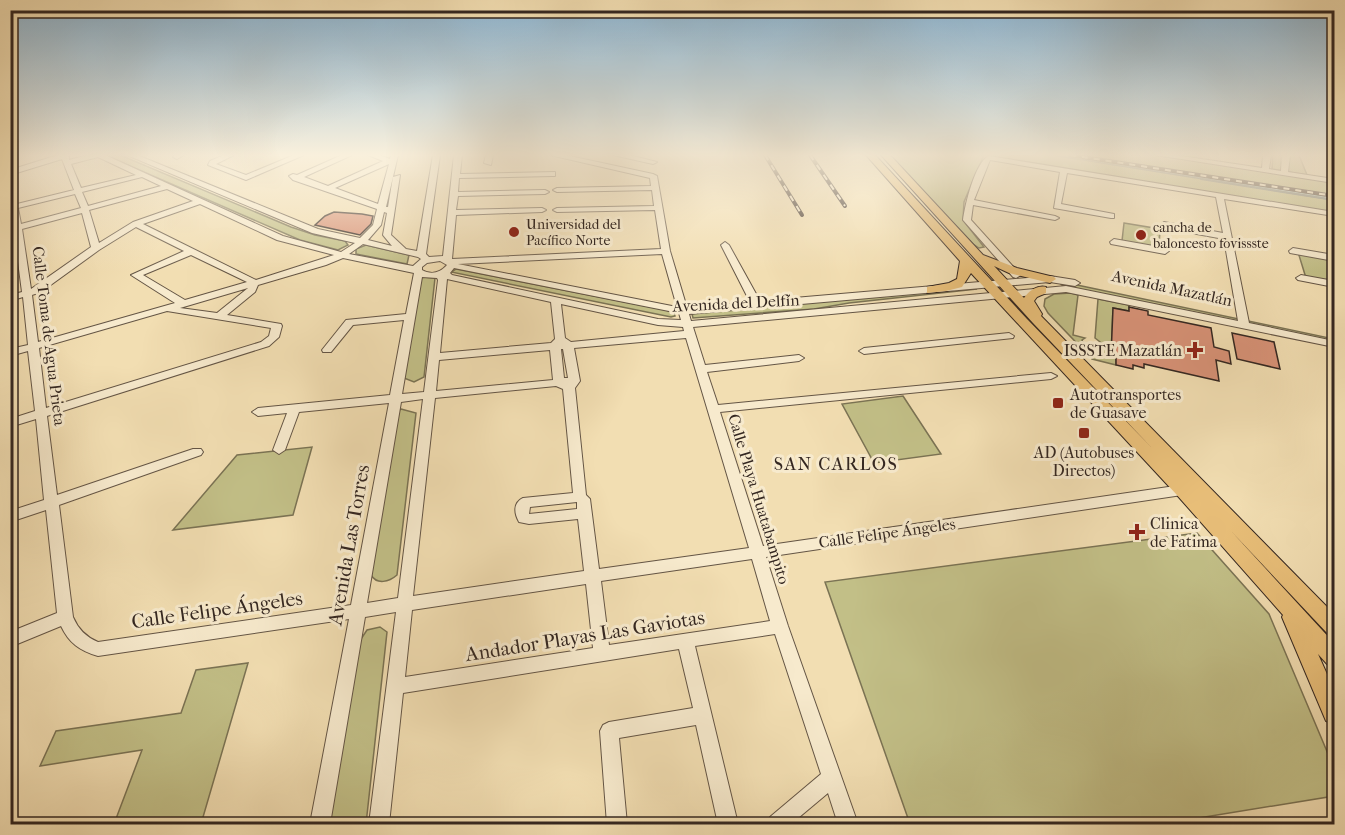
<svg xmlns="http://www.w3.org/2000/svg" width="1345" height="835" viewBox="0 0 1345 835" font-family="'IM FELL French Canon',serif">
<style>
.green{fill:#c2bf87;stroke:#7b7354;stroke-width:1.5}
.water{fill:#a1b9b9;stroke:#757f7c;stroke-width:1.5}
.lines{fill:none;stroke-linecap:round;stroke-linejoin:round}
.stream{stroke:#757f7c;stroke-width:2}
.building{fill:#d89277;stroke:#342721;stroke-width:1.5}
.minor-casing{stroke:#645545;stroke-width:2}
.major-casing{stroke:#342721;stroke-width:2}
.minor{fill:#f7eacd;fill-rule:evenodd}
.major{fill:#e9bf79;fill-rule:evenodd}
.rail-casing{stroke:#342721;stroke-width:4}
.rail{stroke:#f7eacd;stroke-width:2;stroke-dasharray:6;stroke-linecap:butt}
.poi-dot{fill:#8f2418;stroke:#f7eacd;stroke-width:2}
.labels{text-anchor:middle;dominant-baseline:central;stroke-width:6;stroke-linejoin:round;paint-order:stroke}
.far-poi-label{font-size:14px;fill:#342721;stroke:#f7eacd;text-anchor:start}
.street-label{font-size:16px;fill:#342721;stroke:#f7eacd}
.poi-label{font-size:16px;fill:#342721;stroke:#f7eacd;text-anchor:start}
.neighbourhood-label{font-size:18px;letter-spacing:1.5px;fill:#342721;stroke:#f7eacd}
.near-street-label{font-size:20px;fill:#342721;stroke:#f7eacd}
</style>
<rect width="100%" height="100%" fill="#f2deb2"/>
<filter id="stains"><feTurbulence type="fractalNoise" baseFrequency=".00333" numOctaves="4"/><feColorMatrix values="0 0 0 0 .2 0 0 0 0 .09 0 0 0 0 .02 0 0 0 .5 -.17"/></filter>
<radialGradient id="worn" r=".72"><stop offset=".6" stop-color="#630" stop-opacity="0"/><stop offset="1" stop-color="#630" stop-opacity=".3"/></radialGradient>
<g class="green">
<polygon points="105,155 120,155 291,227 315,235 345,241 348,245 338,250 300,240"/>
<polygon points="888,155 984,155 964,202 963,220 984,247 979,248 973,244"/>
<polygon points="984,155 1155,155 1334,182 1334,213"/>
<polygon points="1273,155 1299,155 1307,175 1272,169"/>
<polygon points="1124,223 1160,229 1159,248 1122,241"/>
<polygon points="366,245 409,255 407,264 356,254 356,249"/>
<polygon points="1298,252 1334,258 1334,283 1306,278"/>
<polygon points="456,269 666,310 674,313 675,316 671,317 451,272"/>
<polygon points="423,277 435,278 424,377 414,382 404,378 420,278"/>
<polygon points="1058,281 1334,339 1334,344 1064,287"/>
<polygon points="973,288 977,289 849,303 814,309 693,318 692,314 696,313"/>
<polygon points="1071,293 1078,295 1073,335 1085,338 1082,340 1083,343 1096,349 1104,345 1095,338 1098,299 1129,305 1129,311 1113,308 1111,355 1116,357 1116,365 1092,359 1048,313 1044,306 1045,299 1054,294"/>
<polygon points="903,396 941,454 874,463 842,404"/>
<path d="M401 409 416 413 397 575C389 582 377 585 371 575L396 412Z"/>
<polygon points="312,447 293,515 173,530 237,455"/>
<polygon points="1197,533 1269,614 1334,768 1334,796 1162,824 910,824 825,582"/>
<polygon points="380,627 387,632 366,824 329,824 357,645 367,630"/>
<polygon points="248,663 201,824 114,824 142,750 40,766 56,731 181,713 196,670"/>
</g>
<polygon class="water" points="1052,155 1066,155 1334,197 1334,200"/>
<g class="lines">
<polyline class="stream" points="1201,179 1334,200"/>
</g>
<g class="building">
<polygon points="334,212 362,214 373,216 371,224 360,235 315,225 325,216"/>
<polygon points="1129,307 1148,311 1148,315 1211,328 1214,347 1229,351 1231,364 1216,360 1219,381 1144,364 1144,368 1133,365 1133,369 1116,365 1116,357 1111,356 1113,308 1129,311"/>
<polygon points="1232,333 1274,342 1280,369 1237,359"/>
</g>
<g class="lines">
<defs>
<g id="minor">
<path d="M58 155H69V160L88 155H105L283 236 341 252 355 243 312 233 127 155H137L318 229 360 238 373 225 377 209 293 180 289 176 293 174 297 175 342 155H352L304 177 328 186 383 161 368 155H379L390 159 391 155H398L386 207H388L393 177 400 175 391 235 406 249 417 251 433 155H440L426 254 429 257 443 256 454 155H462L460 174 555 172V176H552L459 178 458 192 545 190 549 192 545 194 458 196 456 210 542 208 546 210 542 212 456 215 452 259 661 249 655 210 557 212 553 210 557 208 654 206 652 190 557 192 553 190 557 188 651 186 650 178 550 155H565L653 174 657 176 670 251 687 308 750 302 721 245 725 242 729 245 760 301 1050 276 1075 280 1080 283 1075 286 1050 282 689 314 691 321 1066 286 1238 321 1224 239 1164 228 1160 225 1164 222 1223 233 1216 197 1067 173 1061 204 1114 214V218H1111L1054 208 1060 172 990 160 974 200 1055 216 1059 218 1055 220 973 205 971 220 1019 273 1021 275 1016 278 1013 277 963 220C965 205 975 162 989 156L1334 212V216L1224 199 1249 323 1334 341V347L1066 292 693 327 705 365 799 355 804 358 799 361 707 372 718 405 1051 373 1057 376 1051 379 720 412 763 546 1182 485 1187 487 1189 490 1187 493 1182 495 766 557 788 626 858 824H838L828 793 791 824H767L770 817 821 774 775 634 695 646 738 824H718L696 725 619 738 627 824H607L600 731 603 725 609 722 693 708 679 649 403 693 389 824H369L396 612 365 617 330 824H310L349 619 98 656C80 651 69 643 61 626L10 647V632L57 613 46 510 10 522V511L44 500 36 419 10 427V419L35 411 28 351 10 356V349L28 345 23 297 10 301V295L22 292 14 231H10V227L14 226 10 211V188L14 190 17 204 74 190 62 159 10 175V170ZM98 157 136 175 81 188 71 164ZM389 164 378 204 335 188ZM142 177 161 186 88 206 82 192ZM167 189 193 201 133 222 99 243 89 210ZM75 194 81 208 21 224 18 208ZM200 204 277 240 334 255 256 280 143 224ZM384 212 387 213 383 235 392 246 368 240 381 225ZM82 213 91 247 31 289 22 229ZM136 227 184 251 131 275 175 303 38 342 32 295 41 292 99 250ZM363 244 418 257 421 259 413 266 349 254ZM662 254 677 307 458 264ZM191 255 247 282 185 300 143 275ZM343 258 414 273 406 314 346 320 322 350 323 352H331L353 325 404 320 390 395 258 408 252 412 258 416 287 413 273 450 279 454 285 450 299 412 389 403 351 605 98 642C86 637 78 629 73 617L59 505 201 455 203 452 201 449H193L57 495 47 416 269 346 279 337 282 326 281 324 227 315 255 292 258 285 326 265ZM440 261 447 265C440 273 431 275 422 270V267L427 263ZM454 268 679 313 681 320 658 319 452 275 450 273ZM422 277 437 278 438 280 424 392 402 394ZM447 279 551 302 555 339 551 343 440 353ZM248 288 217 313 180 308ZM561 304 658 325 683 327 684 331 571 342 565 338ZM167 311 271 328 269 336 261 342 46 408 39 348ZM686 338 749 548 599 569 590 499 586 495 575 388 580 381 574 348ZM561 349H563L568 378H564ZM550 350 553 380 436 391 439 360ZM556 386 563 389 573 493 523 498C513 503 514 513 519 522L529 524 578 519 584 571 413 596 435 398ZM423 399 398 598 367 603 401 402ZM577 502V509L529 514 530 507ZM752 559 770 621 609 645 601 581ZM586 584 593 648 405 677 412 610Z"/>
<polygon points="175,155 184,155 177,159 173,157"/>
<polygon points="224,155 234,155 216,164 246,175 294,155 304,155 246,180 208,165 210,161"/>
<polygon points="486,155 493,155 491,165 484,163"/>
<polygon points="613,155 629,155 657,162 653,164"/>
<polygon points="1156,155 1175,155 1262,168 1263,155 1271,155 1269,169 1281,171 1282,155 1290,155 1288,172 1334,179 1334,183"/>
<polygon points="1114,239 1165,248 1169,251 1165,254 1111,244 1110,242"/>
<polygon points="1293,248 1334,255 1334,261 1290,253 1289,251"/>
<polygon points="1301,275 1334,281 1334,287 1298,280 1296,278"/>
<polygon points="1009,333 1014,336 1013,338 864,354 859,351 864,348"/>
</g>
<path id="major" d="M866 155H875L1027 319 1152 448 1033 323 881 155H890L983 255 1017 268 1054 277 1056 279 1050 283 1009 273 994 266 1024 298C1029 291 1037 285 1046 287V293L1037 297 1034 301 1042 314 1041 316 1334 614V636L1327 633 1231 531 1334 643V666L1327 664 1318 654 1334 690V724L1326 721 1282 617 1283 615 1176 494 971 273 962 287 946 291 927 293V287L949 283 957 279 960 261Z"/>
</defs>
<use href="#minor" class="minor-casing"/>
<use href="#major" class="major-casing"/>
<use href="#minor" class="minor"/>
<use href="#major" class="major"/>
<defs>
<g id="rail">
<polyline points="765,155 802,215"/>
<polyline points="810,155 845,206"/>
<polyline points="1070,155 1334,196"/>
</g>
</defs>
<use href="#rail" class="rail-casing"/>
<use href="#rail" class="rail"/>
</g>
<linearGradient id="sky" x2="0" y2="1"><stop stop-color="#8bb6d5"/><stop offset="0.57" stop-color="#f9f0dc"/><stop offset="1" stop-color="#f9f0dc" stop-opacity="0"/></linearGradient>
<rect width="1345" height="272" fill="url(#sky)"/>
<g class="poi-dot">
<circle cx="514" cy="232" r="6"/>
<circle cx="1141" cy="235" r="6"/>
<path d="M1192 341h6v6h6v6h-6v6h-6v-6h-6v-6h6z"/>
<rect x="1052" y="397" width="12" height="12" rx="3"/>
<rect x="1078" y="427" width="12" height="12" rx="3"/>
<path d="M1134 523h6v6h6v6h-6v6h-6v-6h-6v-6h6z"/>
</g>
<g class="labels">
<g class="far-poi-label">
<text x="526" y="224">Universidad del<tspan x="526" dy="16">Pacífico Norte</tspan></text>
<text x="1153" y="227">cancha de<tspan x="1153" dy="16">baloncesto fovissste</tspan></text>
</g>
<g class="street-label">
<text transform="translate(1172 288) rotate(12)">Avenida Mazatlán</text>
<text transform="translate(736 303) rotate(-3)">Avenida del Delfín</text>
<text transform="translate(49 336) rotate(83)">Calle Toma de Agua Prieta</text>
<text transform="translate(759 499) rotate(73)">Calle Playa Huatabampito</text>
<text transform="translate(887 533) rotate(-8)">Calle Felipe Ángeles</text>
</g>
<g class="poi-label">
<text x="1182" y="350" text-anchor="end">ISSSTE Mazatlán</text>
<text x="1070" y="394">Autotransportes<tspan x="1070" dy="18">de Guasave</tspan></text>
<text x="1084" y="452" text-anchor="middle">AD (Autobuses<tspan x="1084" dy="18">Directos)</tspan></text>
<text x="1150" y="523">Clinica<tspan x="1150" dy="18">de Fatima</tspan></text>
</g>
<g class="neighbourhood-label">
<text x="836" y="464">SAN CARLOS</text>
</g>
<g class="near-street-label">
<text transform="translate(349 545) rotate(-80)">Avenida Las Torres</text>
<text transform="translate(217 610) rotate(-8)">Calle Felipe Ángeles</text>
<text transform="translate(585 636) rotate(-9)">Andador Playas Las Gaviotas</text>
</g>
</g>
<rect width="1345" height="835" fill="none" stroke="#f2deb2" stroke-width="36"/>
<rect x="12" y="12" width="1321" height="811" fill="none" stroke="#342721" stroke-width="3"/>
<rect x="18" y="18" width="1309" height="799" fill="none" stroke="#342721" stroke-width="1.5"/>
<rect width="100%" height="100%" filter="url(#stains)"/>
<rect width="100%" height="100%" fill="url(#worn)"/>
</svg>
